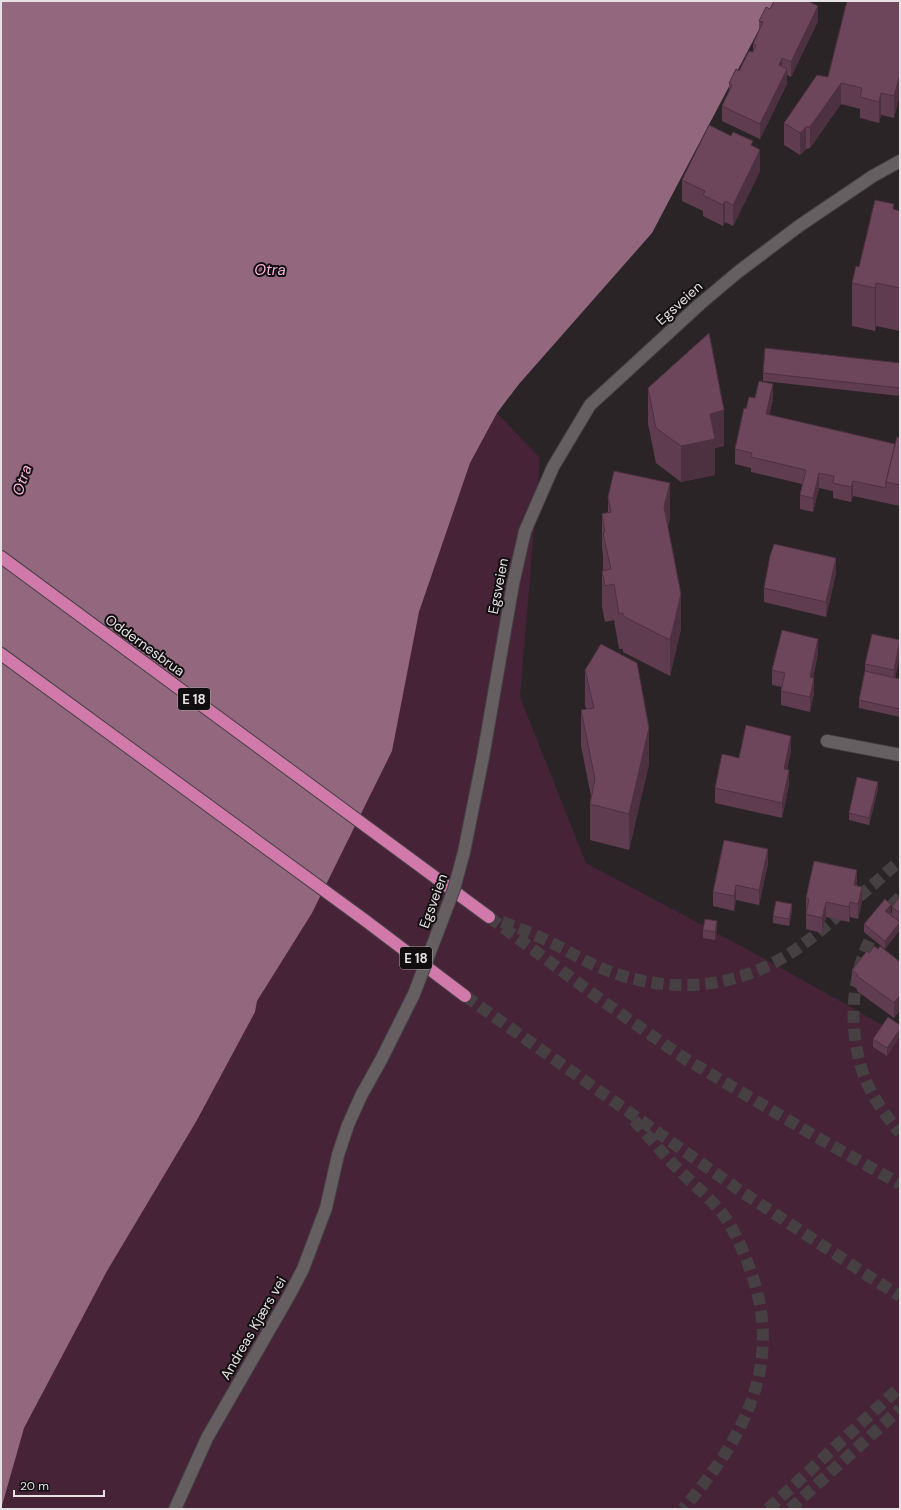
<svg xmlns="http://www.w3.org/2000/svg" width="901" height="1510" viewBox="0 0 901 1510" font-family="'DM Sans',sans-serif">
<style>
.green{fill:#462337}
.water{fill:#93687f}
.lines{fill:none;stroke-linecap:round;stroke-linejoin:round}
.highway-tunnel{stroke:#464043;stroke-width:12;stroke-dasharray:12 6;stroke-linecap:butt}
.minor-casing{stroke:#464143;stroke-width:14}
.highway-casing{stroke:#464143;stroke-width:14}
.minor{stroke:#665f62;stroke-width:12}
.highway{stroke:#d179ab;stroke-width:12}
.minor-bridge-casing{stroke:#464143;stroke-width:14;stroke-linecap:butt}
.minor-bridge{stroke:#665f62;stroke-width:12}
.wall{fill:#5f3c4f}
.shaded-wall{fill:#4d3140}
.building{fill:#6e465c;stroke:#4d3140}
.labels{text-anchor:middle;dominant-baseline:central;stroke-width:4;stroke-linejoin:round;paint-order:stroke}
.shield{fill:#110e10;stroke:#a6a2a4;stroke-width:1}
.shield-label{font-size:13px;font-weight:bold;fill:#e6e1e3}
.street-label{font-size:14px;fill:#e6e1e3;stroke:#110e10}
.water-label{font-size:15px;font-style:italic;fill:#feb8de;stroke:#110e10}
</style>
<rect width="100%" height="100%" fill="#2a2427"/>
<polygon class="green" points="497,413 540,458 520,697 586,863 745,948 897,1033 900,1028 900,1509 1,1509 1,1003 392,751 419,612 470,463"/>
<polygon class="water" points="1,1 774,1 652,233 519,384 497,413 470,463 419,612 392,751 312,913 257,1001 255,1012 197,1120 107,1271 24,1428 1,1509"/>
<g class="lines">
<g class="highway-tunnel">
<path d="M900 897C853 943 843 1017 864 1076 872 1097 886 1116 900 1133"/>
<polyline points="489,917 604,1002 684,1058 813,1135 900,1184"/>
<path d="M502 922C522 929 541 937 560 947 575 955 590 964 606 970 675 997 747 988 806 942 830 924 852 902 875 883 883 876 891 868 900 861"/>
<polyline points="465,996 742,1192 867,1275 900,1296"/>
<path d="M634 1120C649 1137 663 1154 679 1170 693 1184 709 1197 722 1213 734 1229 743 1250 750 1269 785 1364 744 1438 683 1509"/>
<polyline points="768,1509 900,1387"/>
<polyline points="790,1509 900,1409"/>
</g>
<defs>
<g id="minor">
<polyline points="827,741 900,755"/>
<polyline points="483,757 513,584 525,531 553,467 590,405 700,304 738,272 799,226 873,176 900,161"/>
<polyline points="175,1509 207,1438 290,1294 303,1269 326,1208 338,1155 348,1125 361,1096 381,1060"/>
</g>
<g id="highway">
<polyline points="1,557 489,917"/>
<polyline points="1,654 366,921 465,996"/>
</g>
</defs>
<use href="#minor" class="minor-casing"/>
<use href="#highway" class="highway-casing"/>
<use href="#minor" class="minor"/>
<use href="#highway" class="highway"/>
<defs>
<polyline id="minor-bridge" points="381,1060 414,994 454,889 464,852 483,757"/>
</defs>
<use href="#minor-bridge" class="minor-bridge-casing"/>
<use href="#minor-bridge" class="minor-bridge"/>
</g>
<g class="wall">
<polygon points="900,1 894,118 881,115 879,123 860,118 860,109 841,104 810,148 806,149 800,155 784,145 784,123"/>
<polygon points="770,9 818,21 791,77 787,75 787,84 760,139 722,121 722,106 729,92 729,83 739,71 753,52 753,44 759,30 759,21"/>
<polygon points="753,146 760,171 733,226 725,222 723,226 703,216 703,211 682,201 682,180"/>
<polygon points="894,209 900,211 900,331 876,326 875,331 852,326 852,283 859,267"/>
<polygon points="900,363 900,396 763,381 763,373"/>
<polygon points="648,388 724,446 715,448 715,475 681,482 656,463 648,424"/>
<polygon points="755,398 773,399 769,415 895,444 900,438 900,506 853,496 851,502 833,498 833,491 819,488 813,512 800,509 800,495 802,484 751,472 751,468 735,464 735,449 746,409"/>
<polygon points="608,497 670,518 668,526 681,629 670,676 623,652 623,649 619,649 614,620 605,622 602,607 602,571 603,571 603,555 602,549 602,514 608,512"/>
<polygon points="836,573 826,617 764,602 764,588"/>
<polygon points="900,640 895,678 900,679 900,717 859,708 859,700 865,671 865,664"/>
<polygon points="818,653 813,678 814,693 810,712 781,705 781,691 782,687 772,685 772,670"/>
<polygon points="585,670 649,764 629,850 590,840 590,804 591,796 581,746 581,710 586,709 585,705"/>
<polygon points="791,750 787,770 789,785 782,818 715,803 715,788 739,758"/>
<polygon points="878,789 869,825 849,820 849,813"/>
<polygon points="768,864 759,905 736,900 734,911 713,906 713,892"/>
<polygon points="857,886 862,902 858,919 850,917 849,922 826,917 822,933 806,929 806,898"/>
<polygon points="900,896 900,930 885,949 864,932 864,924 891,912 890,914 892,916 892,907"/>
<polygon points="792,911 789,926 773,923 773,916"/>
<polygon points="717,929 715,940 703,938 703,930"/>
<polygon points="878,949 900,962 900,1010 894,1018 857,991 857,989 852,985 852,970 869,953"/>
<polygon points="900,1025 900,1036 887,1056 873,1047 873,1039"/>
</g>
<g class="shaded-wall">
<polygon points="818,6 818,21 791,77 791,62"/>
<polygon points="782,58 782,73 779,65"/>
<polygon points="787,69 787,84 760,139 760,124"/>
<polygon points="900,75 900,96 894,118 894,96"/>
<polygon points="841,83 841,104 810,148 810,127"/>
<polygon points="881,93 881,115 879,123 879,102"/>
<polygon points="806,127 806,149 800,155 800,133"/>
<polygon points="760,150 760,171 733,226 733,205"/>
<polygon points="725,201 725,222 723,226 723,205"/>
<polygon points="876,283 876,326 875,331 875,288"/>
<polygon points="773,384 773,399 766,429 766,414"/>
<polygon points="724,410 724,446 715,448 715,475 681,482 681,446 710,414"/>
<polygon points="819,473 819,488 813,512 813,498"/>
<polygon points="853,481 853,496 851,502 851,487"/>
<polygon points="670,483 670,518 664,543 664,507"/>
<polygon points="836,558 836,573 826,617 826,602"/>
<polygon points="681,594 681,629 670,676 670,640"/>
<polygon points="818,639 818,653 810,692 810,677"/>
<polygon points="900,641 900,656 894,685 894,670"/>
<polygon points="814,678 814,693 810,712 810,697"/>
<polygon points="649,728 649,764 629,850 629,814"/>
<polygon points="791,736 791,750 784,784 784,769"/>
<polygon points="789,770 789,785 782,818 782,803"/>
<polygon points="878,782 878,789 869,825 869,818"/>
<polygon points="768,849 768,864 759,905 759,890"/>
<polygon points="857,870 857,885 854,900 854,885"/>
<polygon points="736,885 736,900 734,911 734,896"/>
<polygon points="862,887 862,902 858,919 858,904"/>
<polygon points="826,902 826,917 822,933 822,918"/>
<polygon points="850,902 850,917 849,922 849,907"/>
<polygon points="792,904 792,911 789,926 789,919"/>
<polygon points="891,905 891,912 885,918 885,911"/>
<polygon points="717,921 717,929 715,940 715,932"/>
<polygon points="900,922 900,930 885,949 885,941"/>
<polygon points="900,995 900,1010 894,1018 894,1003"/>
<polygon points="900,1029 900,1036 887,1056 887,1048"/>
</g>
<g class="building">
<polygon points="774,1 808,1 818,6 791,62 782,58 779,65 787,69 760,124 722,106 732,85 729,83 736,69 739,71 749,51 753,52 756,45 753,44 763,22 759,21 766,7 770,9"/>
<polygon points="847,1 900,1 900,75 894,96 881,93 879,102 860,97 862,88 841,83 810,127 806,127 800,133 784,123 817,75 828,77"/>
<polygon points="709,125 731,136 733,132 753,141 751,145 760,150 733,205 725,201 723,205 703,195 705,191 682,180"/>
<polygon points="875,200 894,204 893,209 900,211 900,288 876,283 875,288 852,283 856,266 859,267"/>
<polygon points="709,333 724,410 710,414 715,439 681,446 656,428 648,388"/>
<polygon points="765,348 900,363 900,388 763,373"/>
<polygon points="759,381 773,384 766,414 895,444 886,482 886,488 853,481 851,487 833,483 834,476 819,473 813,498 800,495 806,470 751,457 752,453 735,449 744,408 746,409 749,397 755,398"/>
<polygon points="897,437 900,438 900,485 886,482"/>
<polygon points="614,471 670,483 664,507 681,594 670,640 623,616 623,613 619,614 614,584 605,586 602,571 611,569 603,533 605,532 602,514 611,512 608,497"/>
<polygon points="774,544 836,558 826,602 764,588 770,556"/>
<polygon points="782,630 818,639 810,677 814,678 810,697 781,691 785,673 772,670"/>
<polygon points="872,634 900,640 894,670 865,664"/>
<polygon points="601,644 637,663 649,728 629,814 590,804 595,779 581,710 594,708 585,670"/>
<polygon points="865,671 900,679 900,709 859,700"/>
<polygon points="746,725 791,736 784,769 789,770 782,803 715,788 722,754 739,758"/>
<polygon points="857,777 878,782 869,818 849,813"/>
<polygon points="724,840 768,849 759,890 736,885 734,896 713,892"/>
<polygon points="814,861 857,870 854,885 862,887 858,904 850,902 849,907 826,902 822,918 806,914 809,899 806,898"/>
<polygon points="900,896 900,913 892,907"/>
<polygon points="885,899 891,905 885,911 900,922 885,941 864,924"/>
<polygon points="776,901 792,904 789,919 773,916"/>
<polygon points="705,919 717,921 715,932 703,930"/>
<polygon points="874,946 878,949 880,946 900,962 900,995 894,1003 857,976 858,975 852,970 867,951 869,953"/>
<polygon points="888,1017 900,1025 900,1029 887,1048 873,1039"/>
</g>
<g class="labels">
<g class="shield">
<rect x="178" y="688" width="32" height="22" rx="3"/>
<rect x="400" y="947" width="32" height="22" rx="3"/>
</g>
<g class="shield-label">
<text x="194" y="699">E 18</text>
<text x="416" y="958">E 18</text>
</g>
<g class="street-label">
<text transform="translate(679 303) rotate(-42)">Egsveien</text>
<text transform="translate(498 586) rotate(-79)">Egsveien</text>
<text transform="translate(145 645) rotate(36)">Oddernesbrua</text>
<text transform="translate(433 901) rotate(-70)">Egsveien</text>
<text transform="translate(253 1328) rotate(-60)">Andreas Kjærs vei</text>
</g>
<g class="water-label">
<text x="270" y="270">Otra</text>
<text transform="translate(22 480) rotate(-71)">Otra</text>
</g>
</g>
<rect width="901" height="1510" fill="none" stroke="#e6e1e3" stroke-width="4"/>
<path d="M14 1490v6h90v-6" fill="none" stroke="#e6e1e3" stroke-width="2"/>
<text x="20" y="1490" font-size="12" fill="#e6e1e3" stroke="#110e10" stroke-width="3" paint-order="stroke">20 m</text>
</svg>
